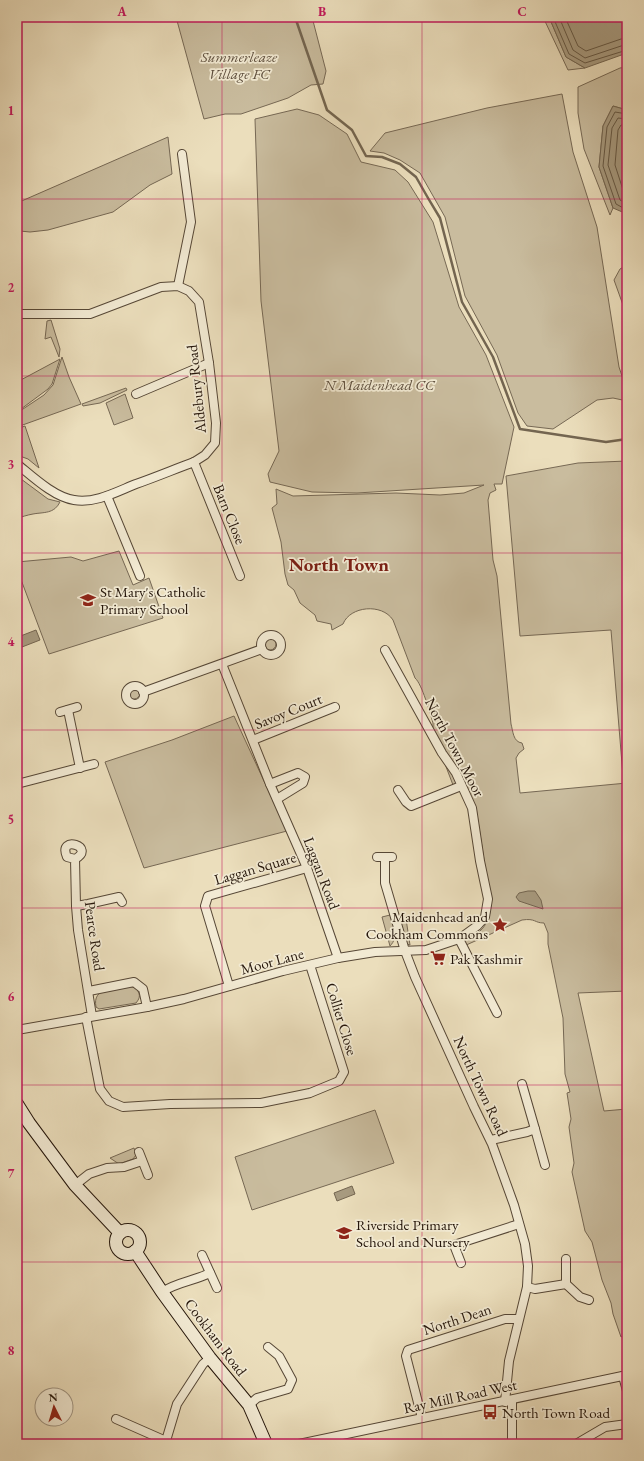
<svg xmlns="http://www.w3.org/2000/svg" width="644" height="1461" viewBox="0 0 644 1461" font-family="'EB Garamond',serif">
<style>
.green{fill:#c9bc9e;stroke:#766854}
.water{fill:#a79a7f;stroke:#736550}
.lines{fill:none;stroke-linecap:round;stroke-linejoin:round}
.shore{stroke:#665844;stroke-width:1}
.stream{stroke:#736550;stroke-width:2.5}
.minor-casing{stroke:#564736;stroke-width:10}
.secondary-casing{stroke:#24150a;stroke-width:14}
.minor{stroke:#f2ead3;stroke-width:8}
.secondary{stroke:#f2ead3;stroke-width:12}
.grid{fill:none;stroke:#c2185b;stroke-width:1;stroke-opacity:0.55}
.labels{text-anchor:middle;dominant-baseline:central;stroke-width:3.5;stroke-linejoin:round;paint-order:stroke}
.park-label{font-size:15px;font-style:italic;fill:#5e4f3e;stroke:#f2ead3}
.street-label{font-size:15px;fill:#24150a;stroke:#f2ead3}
.poi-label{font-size:15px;fill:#24150a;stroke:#f2ead3;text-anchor:start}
.district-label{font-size:19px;font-weight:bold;fill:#7a1f14;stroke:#f2ead3}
.neatline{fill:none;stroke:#c2185b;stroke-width:1.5}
.grid-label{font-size:13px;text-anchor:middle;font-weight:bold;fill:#c2185b}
</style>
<rect width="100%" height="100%" fill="#ebdebc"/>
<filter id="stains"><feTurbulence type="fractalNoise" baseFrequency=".005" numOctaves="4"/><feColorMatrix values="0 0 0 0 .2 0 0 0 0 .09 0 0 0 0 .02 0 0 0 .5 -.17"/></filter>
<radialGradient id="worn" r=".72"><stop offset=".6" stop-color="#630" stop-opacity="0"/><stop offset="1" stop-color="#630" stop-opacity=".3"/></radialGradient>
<g class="green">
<polygon points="176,17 312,17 326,71 323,84 311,85 288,98 241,114 225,114 204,119"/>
<polygon points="543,17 549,17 566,57 585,68 568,70"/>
<polygon points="627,67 627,110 613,106 603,126 599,167 613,208 610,215 584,149 578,113 578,87 620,68"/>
<polygon points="562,94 573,152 597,227 619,367 627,391 627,401 613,398 597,400 553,429 527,426 518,413 497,355 465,296 445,217 420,173 400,160 384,153 370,151 385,133 487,108"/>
<path d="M297 109 319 115 347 134 361 162 395 170 408 182 433 222 459 307 486 355 514 427 502 484H494L496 490 490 493 488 500 493 560 497 576 511 724C513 731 513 742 522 743L524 749 519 753 516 758 520 793 627 783V991L578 993 604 1111 627 1109V1359V1349L623 1336 621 1337 613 1314 611 1303 602 1280 592 1242 585 1231 572 1172 574 1163 569 1127 571 1119 567 1093 570 1092 565 1074 563 1018 548 944V933L544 923C534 923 536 918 522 920L464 946V940C468 937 472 936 476 934 487 927 490 916 491 905L476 808 462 790 453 785 432 730 433 727V723C430 713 422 684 415 678L393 620C382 603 350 606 343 624L332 630 331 624 317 621 315 615 300 603 294 590 288 585 285 574 281 542 272 508 277 504 276 489 293 496 396 493 440 495 464 493 484 485 357 493 312 492 270 482 268 474 279 451 261 301 255 119Z"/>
<polygon points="168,137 172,174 150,185 113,212 48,230 30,232 20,231 17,232 17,203"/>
<polygon points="627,265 627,342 623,305 614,280 620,269"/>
<polygon points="51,320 60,349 59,357 51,337 45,339 47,321"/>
<polygon points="62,357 69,377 81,404 17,427 17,413 44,395 53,385"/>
<polygon points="60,359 52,384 48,389 17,412 17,382"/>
<polygon points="126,388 127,390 100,403 83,406 82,404"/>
<polygon points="125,394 133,418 114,425 106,403"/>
<polygon points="25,426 39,468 28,459 17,455 17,429"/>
<polygon points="627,461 627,776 623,776 611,630 520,636 506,476 578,463"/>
<path d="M17 476 48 499 60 502C54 514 44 512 33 514 27 515 22 517 17 518Z"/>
<polygon points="119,551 133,585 149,578 163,618 49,654 17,569 17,562 71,557 83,561"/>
<circle cx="270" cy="644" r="6"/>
<circle cx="134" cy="693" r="6"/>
<polygon points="234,716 287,831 144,868 105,762 172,740"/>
<path d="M390 915C393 926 399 937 390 946L382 917Z"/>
<polygon points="409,916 409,919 406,919 410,945 407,944 399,917"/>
<path d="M128 986 136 988C140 994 141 997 136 1003L99 1009 96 1007C92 987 114 989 128 986Z"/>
<polygon points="375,1110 394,1163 252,1210 235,1157"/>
<polygon points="134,1148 136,1155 133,1159 119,1164 110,1158"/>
</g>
<g class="water">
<polygon points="549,17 627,17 627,53 585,68 566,57"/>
<polygon points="613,106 627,110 627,214 613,208 599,167 603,126"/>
<polygon points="36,630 40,640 22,647 18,637"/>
<polygon points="528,891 535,891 541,900 543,909 519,901 516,897 519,893"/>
<polygon points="352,1186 355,1194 337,1201 334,1193"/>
</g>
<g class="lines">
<g class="shore">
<polyline points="553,17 569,54 585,63 627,50"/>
<polyline points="559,17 573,50 585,58 627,44"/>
<polyline points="565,17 578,46 586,51 621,39 627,38"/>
<polyline points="627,114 615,112 607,127 603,166 616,204 627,210"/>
<polyline points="627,119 618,118 612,128 608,165 620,200 627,204"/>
<polyline points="627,125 621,125 618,130 615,165 625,196 627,198"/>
</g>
<polyline class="stream" points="295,17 327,110 352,130 366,156 382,157 400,164 416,177 428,198 440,218 462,302 493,357 520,429 606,442 627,439"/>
<defs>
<g id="minor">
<polyline points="178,286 191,222 182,154"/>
<path d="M17 314H90L161 287 178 286 189 291 199 302 209 363 216 423 215 443 205 455 194 462C175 469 156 477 136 484 118 491 95 504 74 500 54 497 33 477 17 464"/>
<polyline points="136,394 209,363"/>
<polyline points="194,462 240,576"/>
<polyline points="107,496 140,576"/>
<circle cx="271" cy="645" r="10"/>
<polyline points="222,664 270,784 307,868 338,958"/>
<circle cx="135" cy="695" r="9"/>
<polyline points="143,692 262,649"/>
<polyline points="68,710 80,768"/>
<polyline points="60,712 77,707"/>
<polyline points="253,740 335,707"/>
<polyline points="17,784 94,764"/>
<polyline points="270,784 298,773 305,777 303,783 277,799"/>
<polyline points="398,790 406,802 411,806 461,786"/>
<polyline points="377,857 392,857"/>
<polyline points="385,858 385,883 405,951 415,977 474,1107 492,1144 514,1205 525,1244 528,1266 527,1287 509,1361 505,1402"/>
<path d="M75 859 67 857C57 834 97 847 75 859L76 906 78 930 92 1016"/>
<polyline points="76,906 88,904 119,897 122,902"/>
<polyline points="459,939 497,1013"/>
<polyline points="229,986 205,906 208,896 307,868"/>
<polyline points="89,991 134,982 143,989 147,1007"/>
<polyline points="86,1017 100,1089 109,1101 123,1107 170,1104 261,1103 310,1093 339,1081 344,1072 310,965"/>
<polyline points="17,1030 147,1007 184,999 283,971 338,958 375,952 426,950 459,939 477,926 485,917 488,899 480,861 472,808 456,773 442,753 385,650"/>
<polyline points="522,1084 535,1129"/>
<polyline points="491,1140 527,1132 535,1129 545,1165"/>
<polyline points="139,1152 148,1175"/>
<polyline points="75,1185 89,1174 107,1168 124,1167 142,1161"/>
<polyline points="202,1255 217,1288"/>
<polyline points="566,1259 566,1284 580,1297 589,1300"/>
<polyline points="461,1263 454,1245 519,1224"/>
<polyline points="527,1287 535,1289 566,1284"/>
<path d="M162 1292C177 1282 194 1281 210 1273"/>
<polyline points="623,1376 627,1391"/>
<polyline points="512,1400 512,1444"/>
<polyline points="249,1405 257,1398 288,1389 292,1380 279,1356 268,1347"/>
<polyline points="422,1418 406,1356 408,1350 505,1319 518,1319"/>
<polyline points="116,1419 166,1441"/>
<polyline points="165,1444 177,1404 203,1364 210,1358"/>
<polyline points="299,1444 627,1375"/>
<polyline points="576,1444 605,1427 627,1424"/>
</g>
<g id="secondary">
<polyline points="17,1104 29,1123 75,1185 120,1233"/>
<circle cx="128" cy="1242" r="12"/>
<polyline points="135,1251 162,1292 210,1358 249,1405 266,1444"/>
</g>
</defs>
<use href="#minor" class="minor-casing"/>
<use href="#secondary" class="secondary-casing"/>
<use href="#minor" class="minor"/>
<use href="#secondary" class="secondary"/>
</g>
<path class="grid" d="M222 17V1444M422 17V1444M17 199H627M17 376H627M17 553H627M17 730H627M17 908H627M17 1085H627M17 1262H627"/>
<defs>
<symbol id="school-bare" viewBox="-9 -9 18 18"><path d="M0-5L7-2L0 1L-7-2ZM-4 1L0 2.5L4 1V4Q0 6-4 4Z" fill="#8f2418" stroke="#f2ead3" stroke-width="2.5" paint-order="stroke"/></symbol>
<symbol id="sight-bare" viewBox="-9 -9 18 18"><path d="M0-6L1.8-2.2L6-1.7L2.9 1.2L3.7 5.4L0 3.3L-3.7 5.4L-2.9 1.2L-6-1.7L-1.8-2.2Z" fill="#8f2418" stroke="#f2ead3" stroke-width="2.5" paint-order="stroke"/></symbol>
<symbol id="supermarket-bare" viewBox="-9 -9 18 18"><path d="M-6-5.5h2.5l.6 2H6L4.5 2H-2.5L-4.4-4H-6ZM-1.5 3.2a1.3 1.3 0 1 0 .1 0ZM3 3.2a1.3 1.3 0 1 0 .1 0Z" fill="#8f2418" stroke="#f2ead3" stroke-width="2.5" paint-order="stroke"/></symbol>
<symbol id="bus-bare" viewBox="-9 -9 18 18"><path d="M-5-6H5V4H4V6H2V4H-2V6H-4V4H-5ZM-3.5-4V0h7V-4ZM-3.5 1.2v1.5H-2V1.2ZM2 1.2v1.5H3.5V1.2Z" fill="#8f2418" stroke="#f2ead3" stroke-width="2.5" paint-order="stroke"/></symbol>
</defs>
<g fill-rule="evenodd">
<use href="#school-bare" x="77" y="589" width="22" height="22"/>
<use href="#sight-bare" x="489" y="914" width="22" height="22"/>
<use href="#supermarket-bare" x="427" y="947" width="22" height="22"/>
<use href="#school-bare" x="333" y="1222" width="22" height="22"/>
<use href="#bus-bare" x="479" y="1401" width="22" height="22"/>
</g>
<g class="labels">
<g class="park-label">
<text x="239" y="56">Summerleaze<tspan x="239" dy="17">Village FC</tspan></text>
<text x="379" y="384">N Maidenhead CC</text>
</g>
<g class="street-label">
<text transform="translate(196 389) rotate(-96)">Aldebury Road</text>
<text transform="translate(230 514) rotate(68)">Barn Close</text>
<text transform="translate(288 711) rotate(-22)">Savoy Court</text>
<text transform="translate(455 747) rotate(62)">North Town Moor</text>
<text transform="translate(255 868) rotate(-16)">Laggan Square</text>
<text transform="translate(322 873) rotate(69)">Laggan Road</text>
<text transform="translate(95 936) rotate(82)">Pearce Road</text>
<text transform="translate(272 961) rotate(-15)">Moor Lane</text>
<text transform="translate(342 1019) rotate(73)">Collier Close</text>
<text transform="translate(481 1086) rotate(65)">North Town Road</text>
<text transform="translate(457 1319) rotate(-18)">North Dean</text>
<text transform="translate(216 1337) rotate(53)">Cookham Road</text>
<text transform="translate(460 1396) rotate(-12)">Ray Mill Road West</text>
</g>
<g class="poi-label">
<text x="100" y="591">St Mary's Catholic<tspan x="100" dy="17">Primary School</tspan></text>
<text x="488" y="916" text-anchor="end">Maidenhead and<tspan x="488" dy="17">Cookham Commons</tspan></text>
<text x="450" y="958">Pak Kashmir</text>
<text x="356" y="1224">Riverside Primary<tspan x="356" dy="17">School and Nursery</tspan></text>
<text x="502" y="1412">North Town Road</text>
</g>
<g class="district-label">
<text x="339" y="564">North Town</text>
</g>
</g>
<rect width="644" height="1461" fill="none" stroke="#ebdebc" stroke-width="44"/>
<g transform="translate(54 1407) rotate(355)"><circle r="19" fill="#f2ead3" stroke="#a09583"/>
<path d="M0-3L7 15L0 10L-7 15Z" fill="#8f2418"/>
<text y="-6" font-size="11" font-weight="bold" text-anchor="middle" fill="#24150a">N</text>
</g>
<rect x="22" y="22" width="600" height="1417" class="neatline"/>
<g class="grid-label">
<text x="122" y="16">A</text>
<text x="322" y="16">B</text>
<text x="522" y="16">C</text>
<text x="11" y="115">1</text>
<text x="11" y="292">2</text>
<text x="11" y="469">3</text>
<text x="11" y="646">4</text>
<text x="11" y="824">5</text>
<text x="11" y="1001">6</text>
<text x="11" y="1178">7</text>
<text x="11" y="1355">8</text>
</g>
<rect width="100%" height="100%" filter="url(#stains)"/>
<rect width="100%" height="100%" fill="url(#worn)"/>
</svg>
